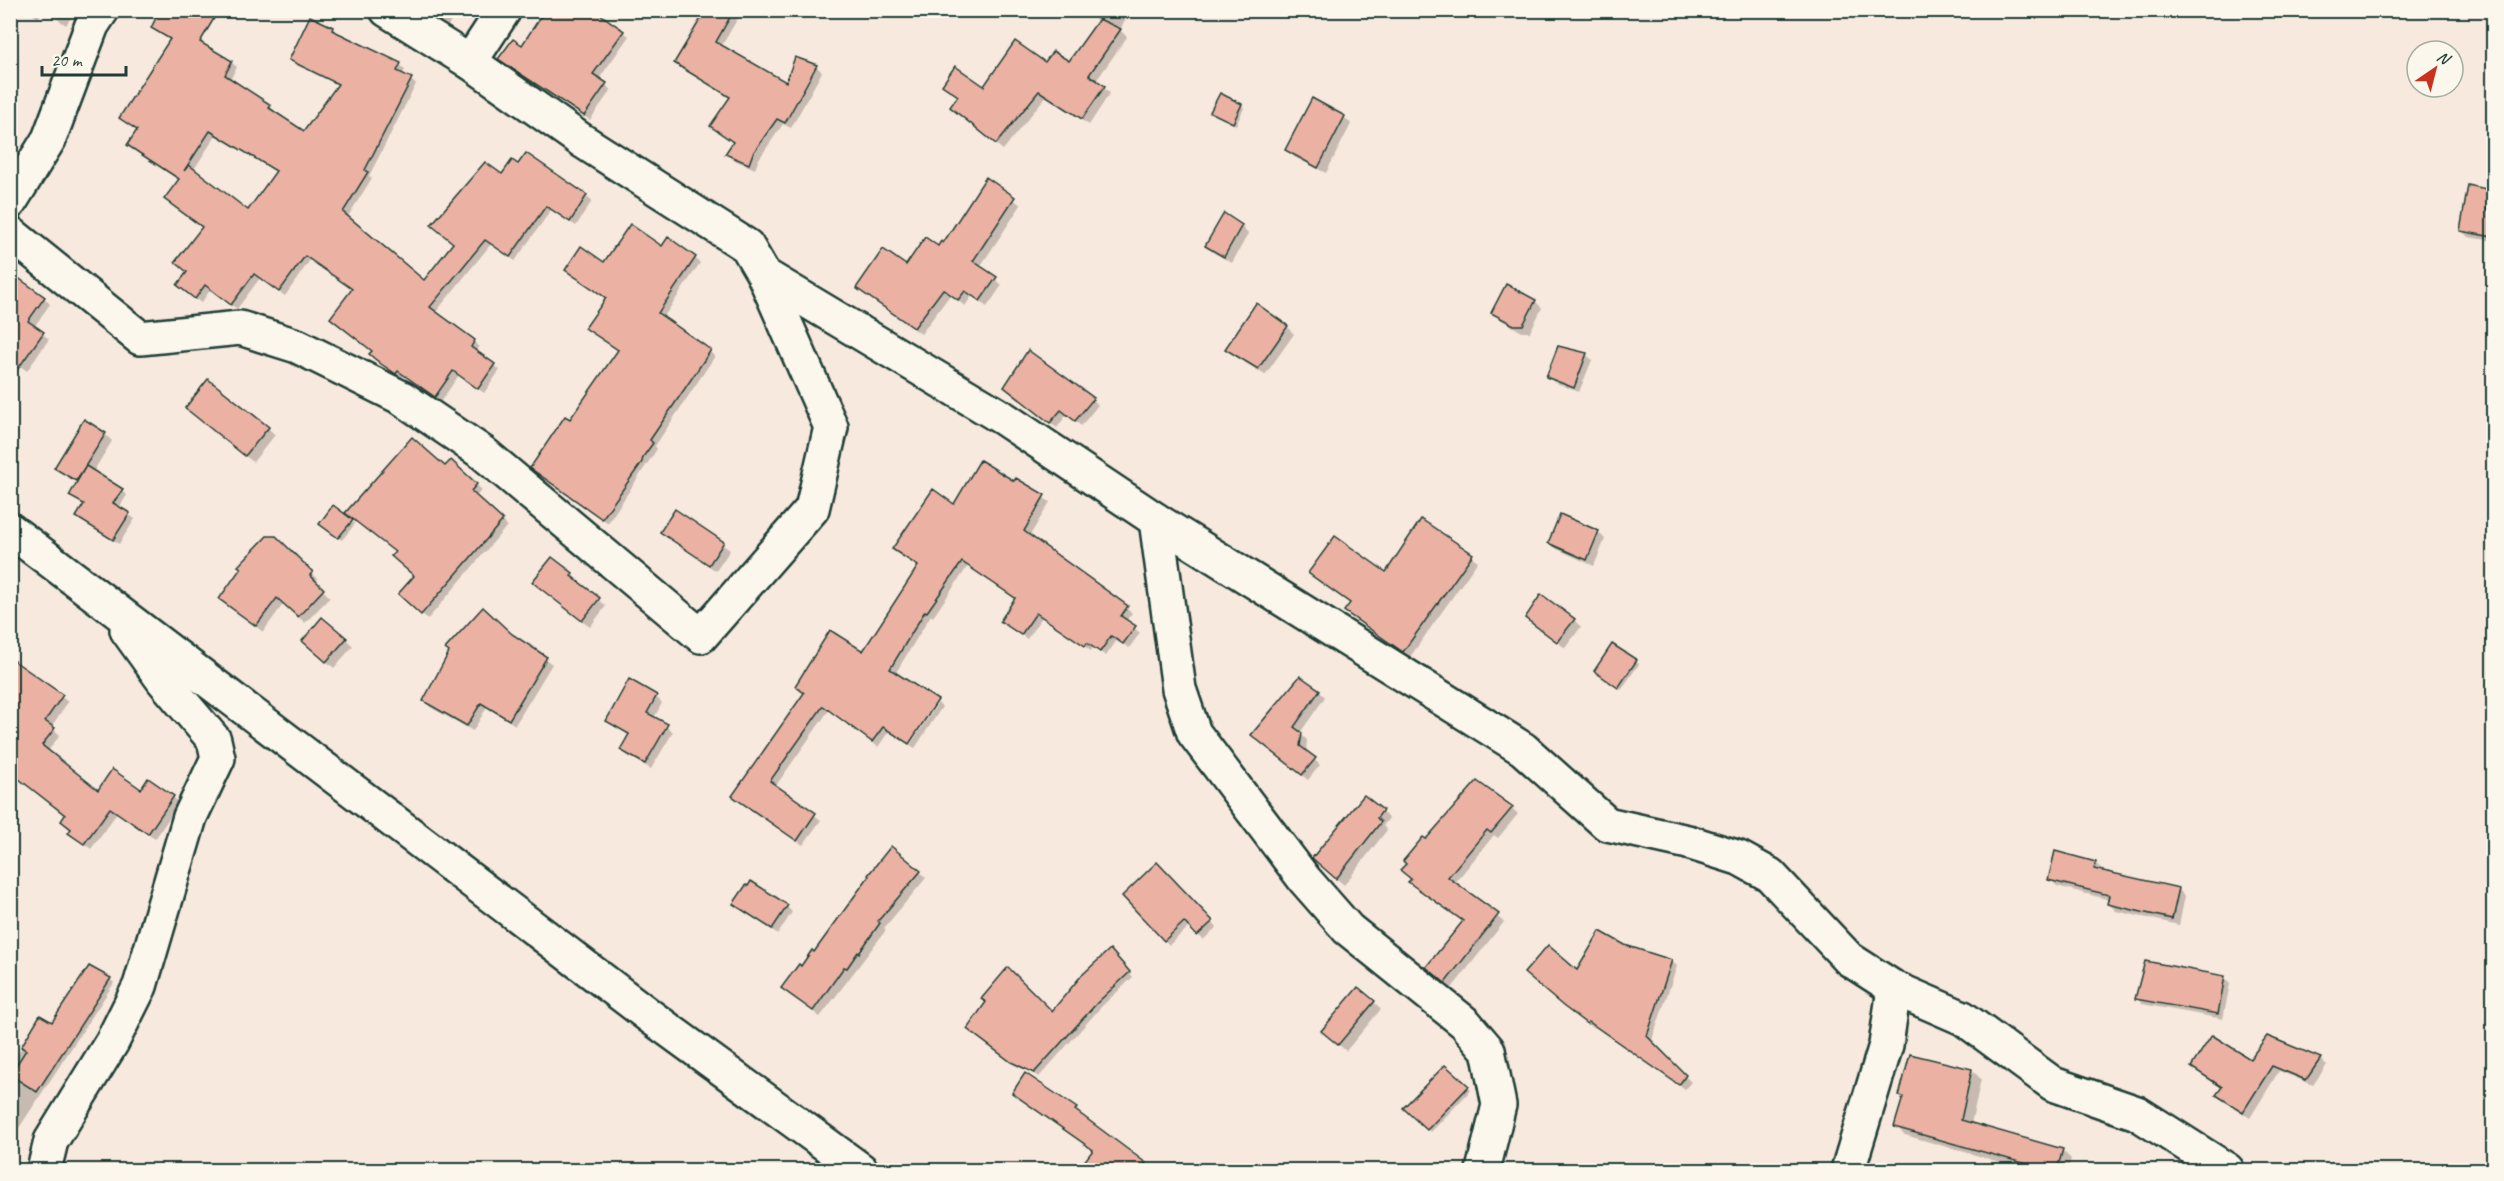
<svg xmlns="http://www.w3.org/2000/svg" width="2504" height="1181" viewBox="0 0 2504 1181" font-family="Caveat,sans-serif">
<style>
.shadow{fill:#0003;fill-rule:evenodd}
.building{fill:#ebb2a4;stroke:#1f3d34;stroke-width:1.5;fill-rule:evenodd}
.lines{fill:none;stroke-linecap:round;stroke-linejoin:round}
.minor-casing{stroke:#1f3d34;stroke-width:38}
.minor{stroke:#fbf7ec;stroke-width:33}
</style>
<rect width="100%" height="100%" fill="#f8e9de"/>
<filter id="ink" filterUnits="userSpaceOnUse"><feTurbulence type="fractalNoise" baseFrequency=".0167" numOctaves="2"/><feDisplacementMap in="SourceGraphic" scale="12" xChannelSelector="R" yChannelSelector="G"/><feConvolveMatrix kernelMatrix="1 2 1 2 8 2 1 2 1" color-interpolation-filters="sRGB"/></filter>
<g filter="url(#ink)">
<g class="shadow">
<polygon points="26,10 43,10 38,18"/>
<polygon points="44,10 76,10 66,25"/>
<polygon points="421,10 457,10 448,26"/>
<polygon points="592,10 629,36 599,79 611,90 590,120 500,59"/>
<polygon points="706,10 738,10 735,15 738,18 721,47 787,85 816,66 822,72 791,128 783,124 759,159 755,169 732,159 726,154 734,143 718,131 731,99 676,63"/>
<polygon points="1084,10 1130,10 1120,30 1127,37 1096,81 1110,93 1089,125 1046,96 1003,150 958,113 959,97 944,85 984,88 1045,64 1069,63 1098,22"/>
<path d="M332 28 338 33 400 65 405 70 402 75 416 84 369 176 372 178 347 218 424 283 455 243 502 176 519 166 527 155 592 201 576 226 551 210 515 261 491 244 435 313 474 342 479 347 476 352 500 370 484 393 459 375 441 401 404 375 402 378 388 369 373 352 353 290 310 260 285 296 260 278 237 309 211 289 201 303 184 290 204 228 180 180 129 145 138 132 121 118 231 62 237 67 230 80 270 106 275 111 274 113 305 133 339 85 296 65 291 60ZM216 135 277 172 248 213 193 171Z"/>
<polygon points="1241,105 1244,108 1236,125 1212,112"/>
<polygon points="1344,117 1351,124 1326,173 1294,157 1287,150"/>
<polygon points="986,179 1021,205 980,267 1002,285 987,307 972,296 965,306 950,295 921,334 858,288 906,267 943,245"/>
<polygon points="2490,191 2494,195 2494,241 2468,237 2462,231"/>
<polygon points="1241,226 1248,234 1232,263 1214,253 1207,246"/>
<polygon points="663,248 695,258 700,263 663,318 715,356 655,446 657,449 608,523 537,473 620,351 593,333 607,299 572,275"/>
<polygon points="10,281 44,298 50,304 34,327 49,339 27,371 19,365"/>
<polygon points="1535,301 1542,308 1530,332 1522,332 1500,319 1493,312"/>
<polygon points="1287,327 1294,334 1265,375 1233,355 1227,349"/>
<polygon points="1586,354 1592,360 1579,392 1554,382 1548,377"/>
<polygon points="1011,393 1093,399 1098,405 1081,426 1067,414 1057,428"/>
<polygon points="194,415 268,428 275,435 253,462"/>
<polygon points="105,434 112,441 93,472 127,495 119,508 135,519 119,544 78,517 85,506 71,496 78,483 56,467"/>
<polygon points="451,462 482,490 475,497 507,526 428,619 405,600 416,576 445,468"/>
<polygon points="1017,480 1050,502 1029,537 1132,613 1126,621 1140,633 1129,648 1117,640 1106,656 1093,647 1091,651 1042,617 1027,639 1002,621 1016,599 968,566 933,617 931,615 895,674 936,701 908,743 889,731 878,747 829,710 775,787 821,820 803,845 739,801 734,796 863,653 920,567 894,549 955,506 1015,483"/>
<polygon points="676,512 730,550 716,571 662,532"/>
<polygon points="352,521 355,524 342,540 324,527"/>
<polygon points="1421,521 1478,561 1410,657 1352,617 1346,611 1351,604 1310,573 1386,574"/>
<polygon points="1598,532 1605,539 1594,566 1557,549 1550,542"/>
<polygon points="275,537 318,579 315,583 330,597 305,623 284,603 263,632 221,599"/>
<polygon points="572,574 579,581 578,583 606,606 590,627 541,589"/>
<polygon points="1526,617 1574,620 1581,627 1565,648"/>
<polygon points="511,635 552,664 515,725 487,707 473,731 430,707 425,701"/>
<polygon points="346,639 353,646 334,668 311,648"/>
<polygon points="1636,661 1639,664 1621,690 1599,674"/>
<polygon points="16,664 68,702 51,727 60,735 48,751 98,792 141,791 173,797 179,803 155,839 117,813 91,849 70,833 73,830 66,816 15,775 10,781 10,671"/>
<polygon points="1319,691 1325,697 1300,733 1307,740 1306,752 1320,765 1308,780 1259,741"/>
<polygon points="656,697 662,703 654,718 673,732 651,769 628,756 622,750 630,736 608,720"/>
<polygon points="938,703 942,707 915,748 910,745"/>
<polygon points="1364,797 1389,818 1383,826 1387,830 1344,885 1321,865"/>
<polygon points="1512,808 1518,814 1498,838 1494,835 1454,884 1504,922 1452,988 1434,974 1465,922 1410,882 1426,841"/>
<polygon points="2096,863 2103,870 2102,872 2178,889 2185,896 2179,925 2116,911 2109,904 2110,900 2057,886 2050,879"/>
<polygon points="1157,864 1217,927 1203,940 1190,926 1169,945 1124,896"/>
<polygon points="920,872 926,878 884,928 886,930 820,1017 783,988 801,968"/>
<polygon points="787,907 792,912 778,934 740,909"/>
<polygon points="1624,947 1671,961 1677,966 1651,1043 1691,1082 1685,1089 1595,1026 1593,1028 1570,1012 1532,978 1577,973"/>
<polygon points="1110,951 1133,977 1101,1007 1039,1077 1017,1065 973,1032 1052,1013"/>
<polygon points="2224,978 2230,984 2223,1019 2142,1004 2137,998"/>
<polygon points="110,979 114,983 17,1131 10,1127 10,1067 40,1017 53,1024"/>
<polygon points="1374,1002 1381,1009 1346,1051 1330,1037"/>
<polygon points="2267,1038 2320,1059 2327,1065 2313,1085 2279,1071 2250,1118 2225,1101 2218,1095 2223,1088 2193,1067 2250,1061"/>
<polygon points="1445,1067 1471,1090 1431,1132 1405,1108"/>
<polygon points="1972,1070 1981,1079 1971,1124 2062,1150 2071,1159 2068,1170 2028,1170 1905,1135 1896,1126 1904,1099 1900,1096"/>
<polygon points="1026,1075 1076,1110 1151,1170 1080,1170 1094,1151 1014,1093"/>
</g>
<g class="building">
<path d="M160 10H219L200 42 232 61 225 75 271 105 269 108 304 131 338 84 289 60 310 16 333 27 332 30 401 63 397 71 412 78 365 170 368 172 343 212 424 280 453 243 431 225 485 162 502 174 512 160 518 164 526 153 587 195 570 222 546 206 510 257 485 240 430 307 475 340 471 347 495 364 478 389 453 371 435 397 398 371 396 374 381 364 369 354 372 351 330 318 352 289 305 256 279 292 254 274 231 305 205 285 195 299 177 285 187 272 175 262 202 227 164 199 179 179 127 145 137 130 119 118 170 39 151 28ZM210 131 276 171 248 210 189 165 184 171Z"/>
<polygon points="545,10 594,10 624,31 593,74 607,83 584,116 498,59 513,39 522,45"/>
<polygon points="706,10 734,10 716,42 786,82 795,57 817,65 785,123 777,119 753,153 749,164 725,154 733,142 710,126 730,97 674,63"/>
<polygon points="1099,19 1121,29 1089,75 1105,86 1082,119 1039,91 996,144 950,107 958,96 942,85 955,66 984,86 1015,41 1045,62 1053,51 1069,61"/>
<polygon points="1220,93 1242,104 1233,123 1210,112"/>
<polygon points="1312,98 1345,116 1318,168 1285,150"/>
<polygon points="986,177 1015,197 973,261 997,277 980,301 965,291 958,300 943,289 914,328 856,288 883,249 906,265 925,237 938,246 941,241 943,243"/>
<polygon points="2468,185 2491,190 2487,211 2493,212 2493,237 2460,231"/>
<polygon points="1224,213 1242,225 1224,257 1205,246"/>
<polygon points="630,224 662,246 668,237 696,257 658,313 711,350 650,440 653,443 643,457 642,462 602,519 530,468 565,416 570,419 618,350 585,328 606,298 565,270 581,246 604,262"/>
<polygon points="10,272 45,297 28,321 44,332 10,380"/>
<polygon points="1506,284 1536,300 1523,325 1514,325 1491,313"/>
<polygon points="1256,303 1288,326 1258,369 1225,349"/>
<polygon points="1558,346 1587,353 1574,388 1546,377"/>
<polygon points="1028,350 1094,398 1075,421 1061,410 1050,423 1004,387"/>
<polygon points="208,379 269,427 245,456 185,408"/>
<polygon points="84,419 106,433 76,481 54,468"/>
<polygon points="412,437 445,466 451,460 477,484 471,491 503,520 421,615 398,594 414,576 391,556 395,552 345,513"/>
<polygon points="980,460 1014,481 1016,478 1045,495 1024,531 1128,606 1121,616 1136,626 1123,644 1111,636 1100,652 1087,643 1085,646 1036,613 1021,635 1000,621 1015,598 962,562 927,612 925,611 890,669 938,700 909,744 883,727 872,742 823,706 770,781 816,813 797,841 732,796 804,693 795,686 830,630 863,651 918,566 892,549 933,489 954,504"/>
<polygon points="86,466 123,489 113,503 130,513 113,540 76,517 84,504 69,496"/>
<polygon points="333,505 353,520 338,538 319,524"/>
<polygon points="675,509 724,542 709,565 660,532"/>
<polygon points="1560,514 1599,531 1587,560 1548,543"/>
<polygon points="1421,519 1473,554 1403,652 1344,611 1350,603 1308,573 1335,536 1386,572"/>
<polygon points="267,536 276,536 313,572 310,575 324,589 298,617 277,598 256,626 219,599 241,568 238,566"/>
<polygon points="552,557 573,573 571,576 600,598 582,621 532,582"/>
<polygon points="1541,594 1575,619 1557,642 1525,618"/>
<polygon points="483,607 512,634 547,657 509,720 481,703 467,726 423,701 449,652 445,649"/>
<polygon points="322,617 347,638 326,662 302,641"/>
<polygon points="1612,644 1637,660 1618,688 1594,671"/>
<polygon points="10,658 63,695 45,721 55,728 42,745 98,790 112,769 141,789 148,778 174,796 148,834 110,808 84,844 68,833 71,829 61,821 65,815 10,772"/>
<polygon points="1300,676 1320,690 1294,727 1302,733 1300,746 1316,758 1302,775 1251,735"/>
<polygon points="629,679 657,695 647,713 668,724 645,764 620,750 629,734 606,721"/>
<polygon points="1477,781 1513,807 1491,833 1487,830 1448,877 1499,914 1445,983 1426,967 1463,921 1408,882 1411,879 1400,870 1406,864 1403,861 1423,837 1426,839"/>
<polygon points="1364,795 1383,810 1377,818 1381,822 1336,879 1312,858"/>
<polygon points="891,846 921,871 878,921 880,923 859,953 858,952 847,968 844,967 813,1011 781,988 799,964 801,966 812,950 814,952 869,876 868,875"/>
<polygon points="2055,851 2096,862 2094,869 2179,888 2172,919 2107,904 2109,895 2048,880"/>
<polygon points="1157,862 1213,921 1197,936 1184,922 1164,941 1122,896"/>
<polygon points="751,881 788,905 772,929 733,904 746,885 748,886"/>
<polygon points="1600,931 1625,945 1672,960 1647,1036 1686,1075 1679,1085 1589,1022 1587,1024 1563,1006 1524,973 1548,945 1577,970"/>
<polygon points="1110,949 1130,972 1097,1003 1034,1073 1011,1062 967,1029 986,1002 981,999 1008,967 1052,1011 1081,976"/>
<polygon points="2145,961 2225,976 2218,1014 2135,999"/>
<polygon points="89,966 111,978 37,1092 10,1075 26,1050 21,1047 40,1015 52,1022"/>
<polygon points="1358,987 1375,1001 1338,1045 1321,1031"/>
<polygon points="2212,1035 2250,1059 2267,1036 2321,1058 2306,1080 2272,1066 2243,1112 2216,1095 2222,1087 2191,1067"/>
<polygon points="1910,1054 1972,1069 1961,1120 2063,1149 2057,1170 2048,1170 1894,1127 1903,1097 1899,1096"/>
<polygon points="1445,1065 1469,1086 1427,1130 1403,1108"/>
<polygon points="1025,1073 1077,1108 1075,1110 1146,1163 1144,1165 1149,1170 1078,1170 1093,1150 1012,1093"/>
</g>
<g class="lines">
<defs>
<g id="minor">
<polyline points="387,10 470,62 581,140 747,246 764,275 1003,418 1156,520 1523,749 1607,824 1688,842 1739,858 1770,875 1849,959 1894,988 1963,1018 2053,1084 2137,1113 2227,1170"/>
<polyline points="470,62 504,10"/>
<polyline points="10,202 49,139 92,25 102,10"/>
<polyline points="10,233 140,338 240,328 297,346 402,398 483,453 701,636 812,509 831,427 764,275"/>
<polyline points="1156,520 1179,689 1194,733 1305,880 1348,929 1465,1023 1488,1050 1499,1105 1483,1170"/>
<polyline points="10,530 651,1017 861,1170"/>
<polyline points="44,1170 51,1141 112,1042 140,986 190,817 218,758 214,740 163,680 127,630"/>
<polyline points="1848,1170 1886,1045 1894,988"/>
</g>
</defs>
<use href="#minor" class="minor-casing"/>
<use href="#minor" class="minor"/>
</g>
</g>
<rect width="2504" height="1181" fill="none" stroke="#fbf7ec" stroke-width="36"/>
<rect x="18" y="18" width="2468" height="1145" fill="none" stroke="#1f3d34" stroke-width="2" filter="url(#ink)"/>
<g transform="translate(2435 69) rotate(35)"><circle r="28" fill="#fbf7ec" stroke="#a3ada2" stroke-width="1.5"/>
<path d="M0-4.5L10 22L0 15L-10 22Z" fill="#c8321e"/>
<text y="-9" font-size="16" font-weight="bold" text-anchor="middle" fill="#1f3d34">N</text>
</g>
<path d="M42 66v9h84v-9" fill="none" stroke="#1f3d34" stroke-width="3"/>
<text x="51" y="66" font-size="18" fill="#1f3d34" stroke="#fbf7ec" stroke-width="4.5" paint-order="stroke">20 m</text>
</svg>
